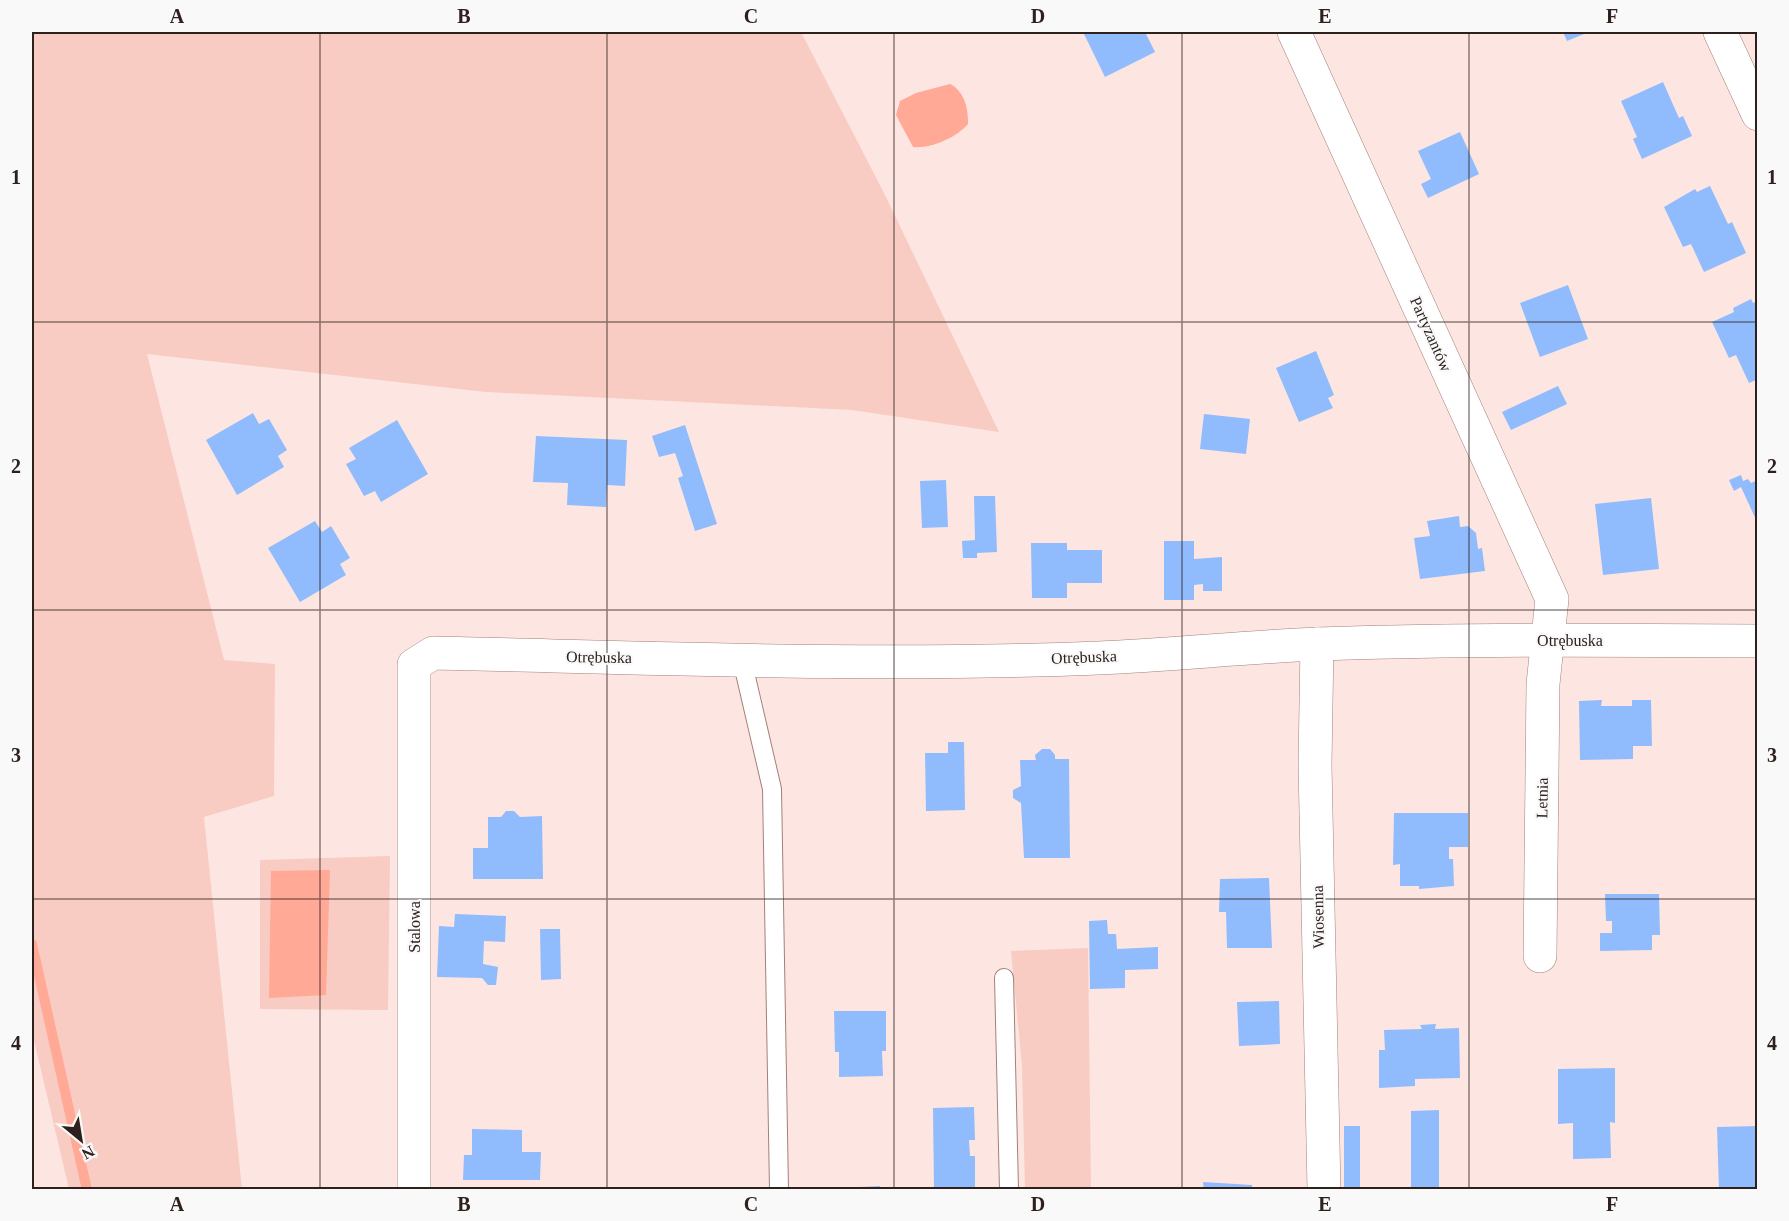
<svg xmlns="http://www.w3.org/2000/svg" width="1789" height="1221" viewBox="0 0 1789 1221" font-family="Georgia,serif">
<style>
.green{fill:#f8ccc2}
.water{fill:#ffa996}
.lines{fill:none;stroke-linecap:round;stroke-linejoin:round}
.stream{stroke:#ffa996;stroke-width:10}
.building{fill:#90bbfd}
.lane-casing{stroke:#a38079;stroke-width:20}
.street-casing{stroke:#a38079;stroke-width:34}
.lane{stroke:#fff;stroke-width:18}
.street{stroke:#fff;stroke-width:33}
.grid{fill:none;stroke:#2e201d;stroke-width:1.5;stroke-opacity:0.55}
.labels{text-anchor:middle;dominant-baseline:central;stroke-width:4.5;stroke-linejoin:round;paint-order:stroke}
.street-label{font-size:16px;fill:#2e201d;stroke:#f9f9f9}
.neatline{fill:none;stroke:#2e201d;stroke-width:2}
.grid-label{font-size:20px;text-anchor:middle;font-weight:bold;fill:#2e201d}
</style>
<rect width="100%" height="100%" fill="#fde6e1"/>
<g class="green">
<polygon points="32,32 801,32 884,193 999,432 852,410 486,392 147,354 224,660 275,664 274,796 204,817 242,1189 69,1189 32,1032"/>
<polygon points="390,856 388,1010 260,1009 260,860"/>
<polygon points="1088,948 1091,1189 1025,1189 1022,1066 1011,951"/>
</g>
<g class="water">
<path d="M950 84C965 92 968 108 968 124 957 137 931 149 913 147L896 115 900 101 916 93Z"/>
<polygon points="330,870 326,995 269,998 271,871"/>
</g>
<g class="lines">
<polyline class="stream" points="32,944 87,1190"/>
</g>
<g class="building">
<polygon points="1083,32 1145,32 1155,52 1105,77"/>
<polygon points="1563,32 1589,32 1567,41"/>
<polygon points="1663,82 1679,118 1683,116 1692,136 1642,159 1633,139 1637,137 1621,101"/>
<polygon points="1460,132 1479,174 1428,198 1421,184 1431,179 1418,151"/>
<polygon points="1710,186 1728,224 1732,222 1746,253 1704,272 1691,244 1683,247 1664,207 1695,189 1697,192"/>
<polygon points="1568,285 1588,339 1540,357 1520,303"/>
<polygon points="1751,299 1753,303 1758,301 1758,379 1749,383 1736,355 1729,358 1712,322 1734,312 1733,308"/>
<polygon points="1316,351 1334,395 1328,398 1333,408 1299,422 1276,368"/>
<polygon points="1558,386 1567,404 1511,430 1502,412"/>
<polygon points="253,413 259,424 269,419 287,450 278,456 284,467 237,495 206,440"/>
<polygon points="1204,414 1250,419 1246,454 1200,449"/>
<polygon points="397,420 428,474 381,502 375,491 364,496 346,464 356,459 349,448"/>
<polygon points="685,425 717,524 695,531 678,478 683,476 675,453 659,457 652,436"/>
<polygon points="536,436 627,440 625,486 607,485 606,507 567,505 568,483 533,482"/>
<polygon points="1741,475 1743,481 1748,479 1751,483 1758,480 1758,524 1741,487 1734,491 1729,480"/>
<polygon points="946,480 948,527 922,528 920,481"/>
<polygon points="974,496 995,496 997,552 977,553 977,558 963,558 962,541 975,540"/>
<polygon points="1651,498 1659,569 1603,575 1595,504"/>
<polygon points="1459,516 1460,527 1468,526 1476,533 1478,549 1482,548 1485,571 1420,579 1414,538 1430,536 1427,521"/>
<polygon points="315,521 322,532 331,526 350,558 340,564 346,575 300,602 268,548"/>
<polygon points="1164,541 1194,541 1194,559 1222,557 1222,591 1203,591 1203,584 1194,585 1194,600 1164,600"/>
<polygon points="1031,543 1067,543 1067,550 1102,550 1102,583 1067,583 1067,598 1032,598"/>
<polygon points="1602,700 1601,706 1632,706 1632,700 1651,700 1652,746 1633,746 1633,759 1580,760 1579,701"/>
<polygon points="948,742 964,742 965,810 926,811 925,753 948,753"/>
<polygon points="1042,749 1050,749 1055,755 1055,759 1069,759 1070,858 1024,858 1021,803 1013,798 1013,790 1021,786 1020,760 1036,760 1035,755"/>
<polygon points="506,811 514,811 520,817 542,816 543,879 473,879 473,848 488,848 488,817 501,817"/>
<polygon points="1394,813 1468,813 1468,847 1449,847 1449,859 1453,859 1454,886 1419,889 1419,886 1400,886 1400,864 1393,865"/>
<polygon points="1269,878 1272,948 1227,948 1226,912 1219,912 1220,879"/>
<polygon points="1605,894 1659,894 1660,935 1652,935 1652,950 1600,951 1600,933 1612,933 1612,921 1606,921"/>
<polygon points="455,914 506,916 505,942 484,941 483,964 498,967 496,985 488,985 482,978 437,977 439,926 454,927"/>
<polygon points="1107,920 1108,934 1116,934 1117,949 1158,947 1158,969 1125,970 1125,988 1090,989 1089,921"/>
<polygon points="540,929 560,929 561,979 541,980"/>
<polygon points="1279,1001 1280,1044 1239,1046 1237,1002"/>
<polygon points="834,1011 886,1011 886,1051 882,1051 883,1076 839,1077 839,1052 835,1052"/>
<polygon points="1436,1024 1435,1029 1459,1028 1460,1078 1415,1079 1415,1086 1379,1088 1379,1050 1385,1050 1384,1030 1422,1029 1420,1025"/>
<polygon points="1615,1068 1615,1123 1610,1122 1611,1158 1573,1159 1573,1123 1558,1124 1558,1069"/>
<polygon points="974,1107 975,1140 969,1140 970,1156 975,1156 975,1190 934,1190 933,1108"/>
<polygon points="1439,1110 1439,1190 1411,1190 1411,1111"/>
<rect x="1344" y="1126" width="16" height="64"/>
<polygon points="1758,1126 1758,1190 1719,1190 1717,1127"/>
<polygon points="472,1129 522,1130 522,1152 541,1152 540,1180 463,1180 464,1155 472,1155"/>
<polygon points="1203,1182 1252,1185 1252,1190 1204,1190"/>
<polygon points="880,1186 881,1190 840,1190 840,1188"/>
</g>
<g class="lines">
<defs>
<g id="lane">
<polyline points="742,660 772,789 779,1190"/>
<polyline points="1004,978 1009,1190"/>
</g>
<g id="street">
<polyline points="1294,32 1552,599 1543,684 1540,956"/>
<polyline points="1720,32 1758,114"/>
<polyline points="1317,644 1315,765 1324,1190"/>
<path d="M414 1190V665L433 653C655 658 877 667 1099 658 1172 655 1245 647 1318 644 1465 639 1611 640 1758 641"/>
</g>
</defs>
<use href="#lane" class="lane-casing"/>
<use href="#street" class="street-casing"/>
<use href="#lane" class="lane"/>
<use href="#street" class="street"/>
</g>
<path class="grid" d="M320 32V1190M607 32V1190M894 32V1190M1182 32V1190M1469 32V1190M32 322H1758M32 610H1758M32 899H1758"/>
<g class="labels">
<g class="street-label">
<text transform="translate(1431 334) rotate(66)">Partyzantów</text>
<text x="1570" y="640">Otrębuska</text>
<text transform="translate(599 657) rotate(1)">Otrębuska</text>
<text transform="translate(1084 657) rotate(-2)">Otrębuska</text>
<text transform="translate(1542 798) rotate(-89)">Letnia</text>
<text transform="translate(1318 917) rotate(-91)">Wiosenna</text>
<text transform="translate(414 927) rotate(-90)">Stalowa</text>
</g>
</g>
<rect width="1789" height="1221" fill="none" stroke="#f9f9f9" stroke-width="66"/>
<g transform="translate(81 1140) rotate(150)" stroke="#f9f9f9" stroke-width="4.5" paint-order="stroke">
<path d="M0-4.5L10 22L0 15L-10 22Z" fill="#2e201d"/>
<text y="-9" font-size="16" font-weight="bold" text-anchor="middle" fill="#2e201d">N</text>
</g>
<rect x="33" y="33" width="1723" height="1155" class="neatline"/>
<g class="grid-label">
<text x="177" y="23">A</text>
<text x="464" y="23">B</text>
<text x="751" y="23">C</text>
<text x="1038" y="23">D</text>
<text x="1325" y="23">E</text>
<text x="1612" y="23">F</text>
<text x="16" y="184">1</text>
<text x="1772" y="184">1</text>
<text x="16" y="473">2</text>
<text x="1772" y="473">2</text>
<text x="16" y="762">3</text>
<text x="1772" y="762">3</text>
<text x="16" y="1050">4</text>
<text x="1772" y="1050">4</text>
<text x="177" y="1211">A</text>
<text x="464" y="1211">B</text>
<text x="751" y="1211">C</text>
<text x="1038" y="1211">D</text>
<text x="1325" y="1211">E</text>
<text x="1612" y="1211">F</text>
</g>
</svg>
